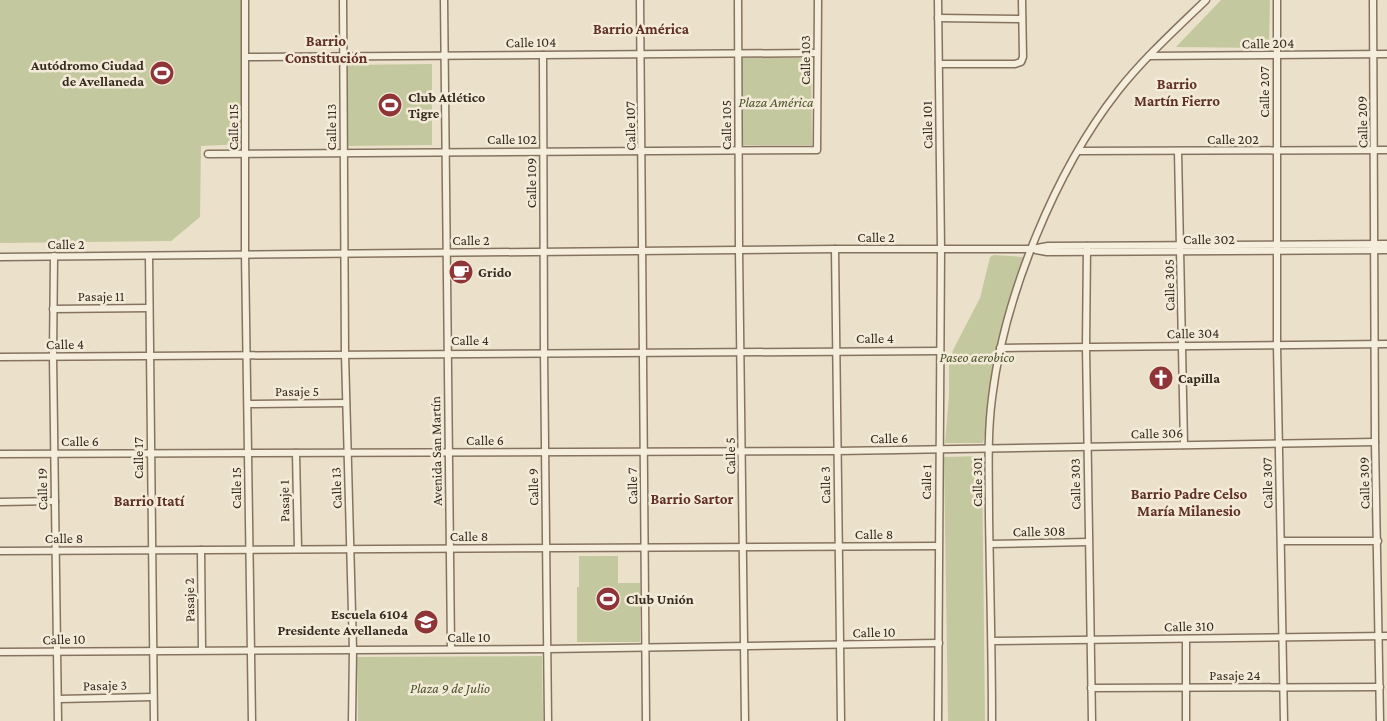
<svg xmlns="http://www.w3.org/2000/svg" width="1387" height="721" viewBox="0 0 1387 721" font-family="'Crimson Pro',serif">
<style>
.green{fill:#c4c89e}
.lines{fill:none;stroke-linecap:round;stroke-linejoin:round}
.minor-casing{stroke:#86735f;stroke-width:9}
.minor{stroke:#f6eedc;stroke-width:6}
.labels{text-anchor:middle;dominant-baseline:central;stroke-width:5;stroke-linejoin:round;paint-order:stroke}
.street-label{font-size:14px;fill:#382c22;stroke:#f3ebd8}
.poi-label{font-size:14px;font-weight:bold;fill:#382c22;stroke:#f3ebd8;text-anchor:start}
.park-label{font-size:14px;font-style:italic;fill:#49522a;stroke:#f3ebd8}
.neighbourhood-label{font-size:15px;font-weight:bold;fill:#603025;stroke:#f3ebd8}
</style>
<rect width="100%" height="100%" fill="#ebe0c9"/>
<g class="green">
<polygon points="0,0 243,0 243,144 201,146 200,217 171,241 0,243"/>
<polygon points="1221,0 1270,0 1269,48 1176,47"/>
<polygon points="740,58 811,58 812,145 740,145"/>
<polygon points="432,64 432,145 348,146 348,65"/>
<polygon points="994,255 1024,257 983,443 945,443 949,396 949,366 953,350 980,298 990,257"/>
<polygon points="982,456 985,721 948,721 944,457"/>
<polygon points="579,556 618,556 618,583 640,583 640,642 577,642 577,587 579,587"/>
<polygon points="542,656 543,721 358,721 357,657"/>
</g>
<g class="lines">
<defs>
<g id="minor">
<polyline points="245,0 245,253 252,721"/>
<polyline points="343,0 345,354 353,650 352,721"/>
<polyline points="444,0 451,649"/>
<polyline points="640,0 646,721"/>
<polyline points="738,0 739,250 745,721"/>
<polyline points="1277,0 1277,345 1284,721"/>
<polyline points="1373,0 1375,442 1380,721"/>
<polyline points="938,18 1022,19"/>
<polyline points="543,55 544,352 548,721"/>
<polyline points="1149,56 1387,54"/>
<polyline points="246,57 817,53"/>
<polyline points="939,64 1015,64 1021,62 1023,57 1022,0"/>
<polyline points="1078,151 1387,150"/>
<polyline points="1178,151 1184,445"/>
<polyline points="208,154 817,150 818,0"/>
<polyline points="1087,246 1086,347 1092,721"/>
<polyline points="835,249 841,721"/>
<polyline points="1036,250 1047,252 1387,250"/>
<polyline points="54,256 53,356 58,721"/>
<polyline points="149,256 154,721"/>
<polyline points="0,257 835,249 1032,249 1048,246 1387,244"/>
<polyline points="53,309 149,308"/>
<polyline points="1000,348 1387,344"/>
<polyline points="0,357 940,351"/>
<polyline points="248,404 346,403"/>
<polyline points="296,453 298,549"/>
<polyline points="0,454 837,451 1375,442"/>
<polyline points="0,502 55,501"/>
<polyline points="1281,541 1378,541"/>
<polyline points="990,544 1088,542"/>
<polyline points="201,550 202,650"/>
<polyline points="0,551 938,546"/>
<polyline points="1186,639 1186,721"/>
<polyline points="992,641 1387,636"/>
<polyline points="0,652 547,649 939,643"/>
<polyline points="1091,688 1380,687"/>
<polyline points="58,699 153,697"/>
<polyline points="938,721 941,249 938,0"/>
<path d="M992 721C992 653 990 584 989 516 989 477 987 437 992 398 1004 297 1055 171 1118 91 1144 58 1176 29 1206 0"/>
</g>
</defs>
<use href="#minor" class="minor-casing"/>
<use href="#minor" class="minor"/>
</g>
<defs>
<symbol id="stadium-disc" viewBox="-11 -11 22 22"><circle r="9.5" fill="#8f3538" stroke="#f3ebd8"/><path d="M0-5a6.5 5 0 1 0 0 10a6.5 5 0 1 0 0-10ZM-3.5-1.8h7v3.6h-7Z" fill="#fff"/></symbol>
<symbol id="cafe-disc" viewBox="-11 -11 22 22"><circle r="9.5" fill="#8f3538" stroke="#f3ebd8"/><path d="M-5.5-4.5H6V0H3Q3 3.5 0 3.5H-2.5Q-5.5 3.5-5.5 0ZM3-3.2v2h1.7v-2ZM-6 4.5H4V6H-6Z" fill="#fff"/></symbol>
<symbol id="church-disc" viewBox="-11 -11 22 22"><circle r="9.5" fill="#8f3538" stroke="#f3ebd8"/><path d="M-1.2-6h2.4v3.5h3.3v2.4h-3.3V6h-2.4V-.1h-3.3v-2.4h3.3Z" fill="#fff"/></symbol>
<symbol id="school-disc" viewBox="-11 -11 22 22"><circle r="9.5" fill="#8f3538" stroke="#f3ebd8"/><path d="M0-5L7-2L0 1L-7-2ZM-4 1L0 2.5L4 1V4Q0 6-4 4Z" fill="#fff"/></symbol>
</defs>
<g fill-rule="evenodd">
<use href="#stadium-disc" x="148" y="59" width="28" height="28"/>
<use href="#stadium-disc" x="376" y="91" width="28" height="28"/>
<use href="#cafe-disc" x="447" y="258" width="28" height="28"/>
<use href="#church-disc" x="1147" y="364" width="28" height="28"/>
<use href="#stadium-disc" x="594" y="585" width="28" height="28"/>
<use href="#school-disc" x="412" y="608" width="28" height="28"/>
</g>
<g class="labels">
<g class="street-label">
<text transform="translate(531 42) rotate(-1)">Calle 104</text>
<text transform="translate(1268 43) rotate(-1)">Calle 204</text>
<text transform="translate(805 60) rotate(-90)">Calle 103</text>
<text transform="translate(1264 92) rotate(-90)">Calle 207</text>
<text transform="translate(1362 122) rotate(-91)">Calle 209</text>
<text transform="translate(726 125) rotate(-90)">Calle 105</text>
<text transform="translate(927 125) rotate(-91)">Calle 101</text>
<text transform="translate(630 126) rotate(-91)">Calle 107</text>
<text transform="translate(233 127) rotate(-90)">Calle 115</text>
<text transform="translate(331 127) rotate(-90)">Calle 113</text>
<text x="512" y="139">Calle 102</text>
<text x="1233" y="139">Calle 202</text>
<text transform="translate(531 183) rotate(-90)">Calle 109</text>
<text x="876" y="237">Calle 2</text>
<text x="1209" y="239">Calle 302</text>
<text x="471" y="240">Calle 2</text>
<text x="66" y="244">Calle 2</text>
<text transform="translate(1169 285) rotate(-91)">Calle 305</text>
<text x="101" y="296">Pasaje 11</text>
<text transform="translate(1193 333) rotate(-1)">Calle 304</text>
<text x="875" y="338">Calle 4</text>
<text x="470" y="340">Calle 4</text>
<text transform="translate(65 344) rotate(-1)">Calle 4</text>
<text x="297" y="391">Pasaje 5</text>
<text transform="translate(1157 433) rotate(-1)">Calle 306</text>
<text transform="translate(889 438) rotate(-1)">Calle 6</text>
<text x="485" y="440">Calle 6</text>
<text x="80" y="441">Calle 6</text>
<text transform="translate(436 451) rotate(-91)">Avenida San Martín</text>
<text transform="translate(730 456) rotate(-91)">Calle 5</text>
<text transform="translate(138 458) rotate(-90)">Calle 17</text>
<text transform="translate(926 482) rotate(-89)">Calle 1</text>
<text transform="translate(977 482) rotate(-90)">Calle 301</text>
<text transform="translate(1267 483) rotate(-91)">Calle 307</text>
<text transform="translate(1364 483) rotate(-91)">Calle 309</text>
<text transform="translate(1075 484) rotate(-91)">Calle 303</text>
<text transform="translate(825 485) rotate(-91)">Calle 3</text>
<text transform="translate(632 486) rotate(-91)">Calle 7</text>
<text transform="translate(533 487) rotate(-91)">Calle 9</text>
<text transform="translate(236 488) rotate(-90)">Calle 15</text>
<text transform="translate(336 488) rotate(-92)">Calle 13</text>
<text transform="translate(42 489) rotate(-91)">Calle 19</text>
<text transform="translate(284 501) rotate(-91)">Pasaje 1</text>
<text transform="translate(1039 531) rotate(-1)">Calle 308</text>
<text x="874" y="534">Calle 8</text>
<text x="469" y="536">Calle 8</text>
<text x="64" y="538">Calle 8</text>
<text transform="translate(189 600) rotate(-91)">Pasaje 2</text>
<text transform="translate(1189 626) rotate(-1)">Calle 310</text>
<text transform="translate(874 632) rotate(-1)">Calle 10</text>
<text x="469" y="637">Calle 10</text>
<text transform="translate(64 639) rotate(-1)">Calle 10</text>
<text x="1235" y="675">Pasaje 24</text>
<text transform="translate(105 685) rotate(-1)">Pasaje 3</text>
</g>
<g class="poi-label">
<text x="144" y="65" text-anchor="end">Autódromo Ciudad<tspan x="144" dy="16">de Avellaneda</tspan></text>
<text x="408" y="97">Club Atlético<tspan x="408" dy="16">Tigre</tspan></text>
<text x="478" y="272">Grido</text>
<text x="1178" y="378">Capilla</text>
<text x="626" y="599">Club Unión</text>
<text x="408" y="614" text-anchor="end">Escuela 6104<tspan x="408" dy="16">Presidente Avellaneda</tspan></text>
</g>
<g class="park-label">
<text x="776" y="102">Plaza América</text>
<text x="977" y="357">Paseo aerobico</text>
<text x="450" y="688">Plaza 9 de Julio</text>
</g>
<g class="neighbourhood-label">
<text x="641" y="29">Barrio América</text>
<text x="326" y="41">Barrio<tspan x="326" dy="17">Constitución</tspan></text>
<text x="1177" y="84">Barrio<tspan x="1177" dy="17">Martín Fierro</tspan></text>
<text x="1189" y="494">Barrio Padre Celso<tspan x="1189" dy="17">María Milanesio</tspan></text>
<text x="692" y="499">Barrio Sartor</text>
<text x="149" y="501">Barrio Itatí</text>
</g>
</g>
</svg>
